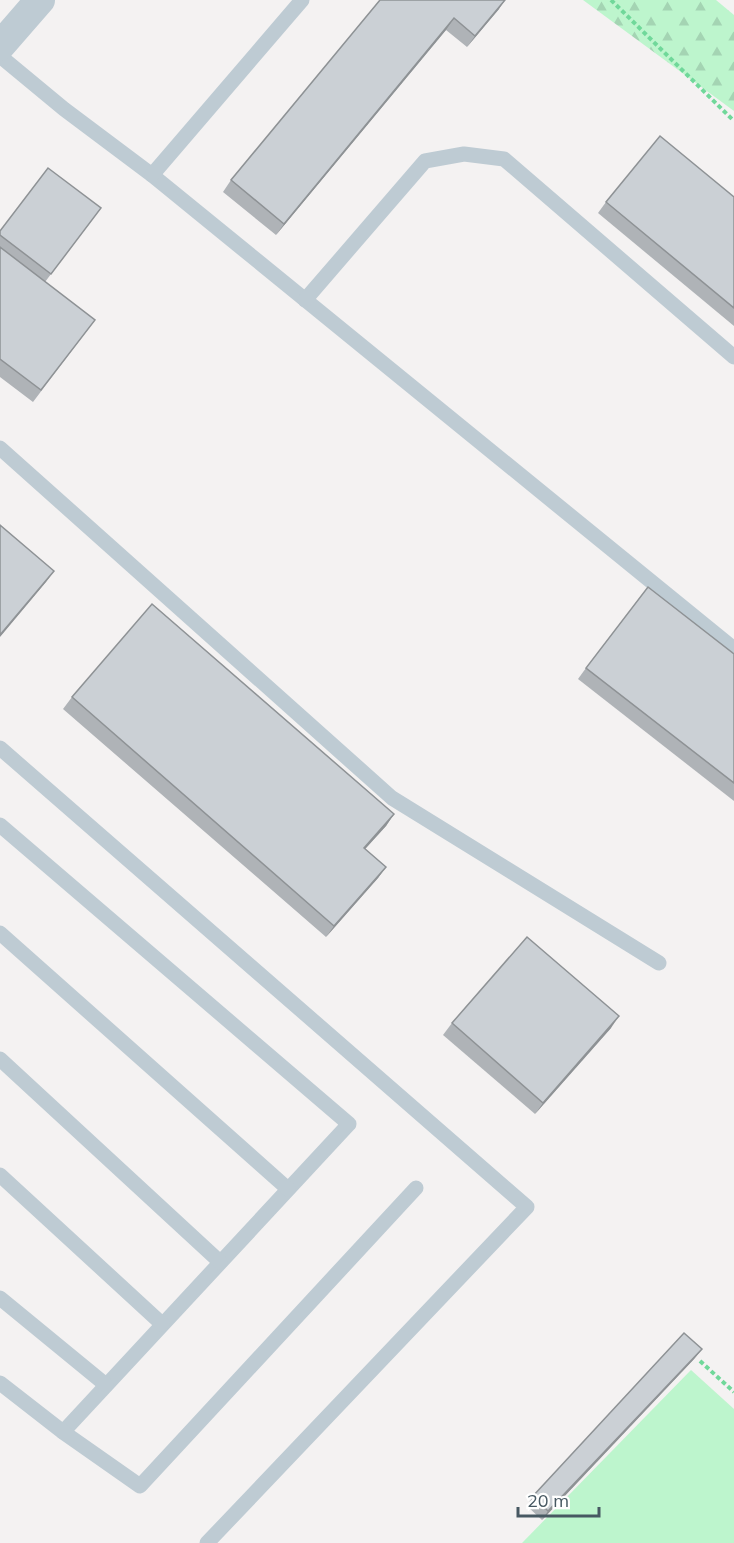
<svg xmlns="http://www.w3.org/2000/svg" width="734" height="1543" viewBox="0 0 734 1543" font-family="Mulish,sans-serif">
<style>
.green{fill:#bdf5cd}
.forest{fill:url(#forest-firs)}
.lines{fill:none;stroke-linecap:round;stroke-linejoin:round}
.path{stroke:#70d89a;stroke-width:4;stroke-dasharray:4.5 3;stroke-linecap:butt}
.lane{stroke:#becbd3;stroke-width:15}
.street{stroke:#becbd3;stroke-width:30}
.wall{fill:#afb3b7}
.shaded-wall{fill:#8e9295}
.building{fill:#cbd0d5;stroke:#8e9295;stroke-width:1.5}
</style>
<defs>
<pattern id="forest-firs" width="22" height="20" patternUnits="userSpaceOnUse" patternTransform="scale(1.5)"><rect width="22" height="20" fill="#bdf5cd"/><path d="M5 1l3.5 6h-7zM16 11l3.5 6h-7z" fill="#a4d4b3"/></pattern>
</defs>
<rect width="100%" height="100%" fill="#f4f2f2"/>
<polygon class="green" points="691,1370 734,1409 734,1543 522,1543"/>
<polygon class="forest" points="583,0 716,0 734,15 734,111"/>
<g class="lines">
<g class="path">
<polyline points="611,0 734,121"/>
<polyline points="700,1361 734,1392"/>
</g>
<g class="lane">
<polyline points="0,56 64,109 152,175 734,649"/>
<polyline points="152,175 302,0"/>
<polyline points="305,300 425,161 464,154 504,159 734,357"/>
<polyline points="0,448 392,798 659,963"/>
<polyline points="0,748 527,1207 207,1543"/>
<polyline points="0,825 349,1124 63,1432"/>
<polyline points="0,933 288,1189"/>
<polyline points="0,1059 220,1262"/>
<polyline points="0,1175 162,1324"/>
<polyline points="0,1298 106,1385"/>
<polyline points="0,1383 63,1432 140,1486 416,1188"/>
</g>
<polyline class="street" points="0,46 40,0"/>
</g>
<g class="wall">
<polygon points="380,0 499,9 467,47 446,30 276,235 223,192 231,180"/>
<polygon points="734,197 734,326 598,213 606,202"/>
<polygon points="101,208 45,282 95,320 33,402 0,377 0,231"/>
<polygon points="734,654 734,801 578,679 586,668"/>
<polygon points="72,697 394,814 386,826 365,849 386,867 378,878 326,937 63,709"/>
<polygon points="452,1023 611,1028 535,1114 443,1035"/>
<polygon points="695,1358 542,1520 527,1506 533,1496"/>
</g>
<g class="shaded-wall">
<polygon points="505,0 499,9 467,47 475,36"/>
<polygon points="454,18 446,30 276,235 284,224"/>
<polygon points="54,571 46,582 0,637 0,635"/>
<polygon points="394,814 386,826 356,859 364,848"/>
<polygon points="386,867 378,878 326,937 334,926"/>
<polygon points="619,1016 611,1028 535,1114 543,1103"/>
<polygon points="702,1349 695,1358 542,1520 548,1511"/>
</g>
<g class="building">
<polygon points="380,0 505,0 475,36 454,18 284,224 231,180"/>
<polygon points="660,136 734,197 734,308 606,202"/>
<polygon points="48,168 101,208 51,274 0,235 0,231"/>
<polygon points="0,247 95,320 41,390 0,359"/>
<polygon points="0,525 54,571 0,635"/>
<polygon points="648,587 734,654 734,783 586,668"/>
<polygon points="152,604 394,814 364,848 386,867 334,926 72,697"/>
<polygon points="527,937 619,1016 543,1103 452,1023"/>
<polygon points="684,1333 702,1349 548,1511 533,1496"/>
</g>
<path d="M518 1507v9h81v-9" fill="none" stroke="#475862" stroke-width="3"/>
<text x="527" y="1507" font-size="18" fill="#475862" stroke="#ffffff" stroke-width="4.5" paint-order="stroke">20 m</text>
</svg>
